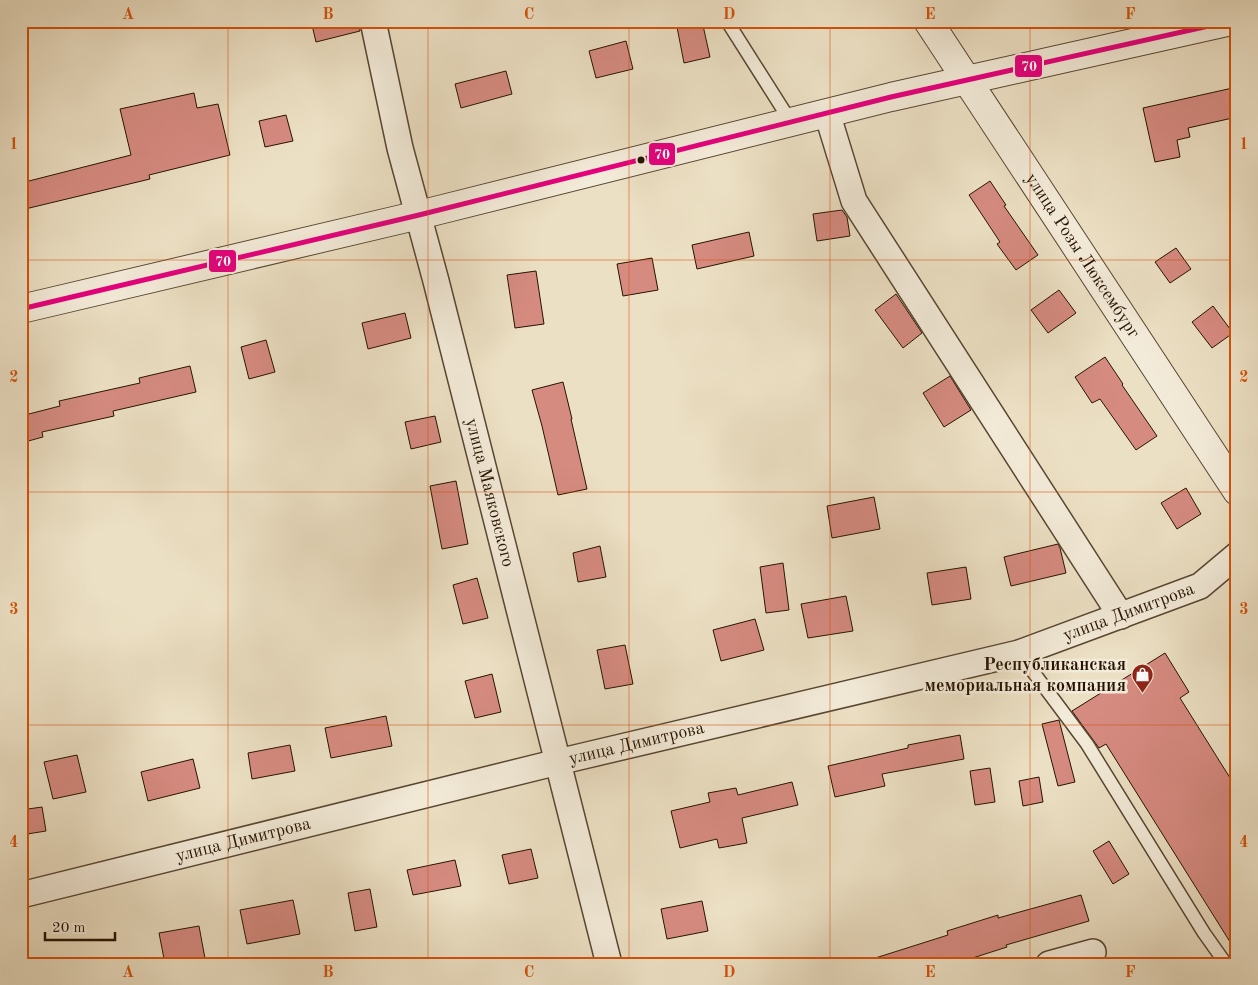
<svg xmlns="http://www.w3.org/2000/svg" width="1258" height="985" viewBox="0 0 1258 985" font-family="'Old Standard TT',serif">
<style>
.building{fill:#d68b81;stroke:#261300}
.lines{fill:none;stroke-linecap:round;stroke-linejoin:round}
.service-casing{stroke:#584631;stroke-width:15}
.minor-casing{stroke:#584631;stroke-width:28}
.tertiary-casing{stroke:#584631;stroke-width:30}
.service{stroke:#f3ebd9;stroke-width:12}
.minor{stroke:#f3ebd9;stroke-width:25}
.tertiary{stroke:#f3ebd9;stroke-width:28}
.bus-1-casing{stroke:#f3ebd9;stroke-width:9}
.bus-1{stroke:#e5007d;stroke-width:5}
.grid{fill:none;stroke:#d5520b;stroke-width:1;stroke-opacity:0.55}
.bus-dot{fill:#261300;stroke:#f3ebd9;stroke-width:2}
.labels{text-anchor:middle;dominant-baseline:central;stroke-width:5;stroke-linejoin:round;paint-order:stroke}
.street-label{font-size:18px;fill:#261300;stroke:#f3ebd9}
.poi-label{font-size:18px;font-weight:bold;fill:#261300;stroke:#f3ebd9;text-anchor:end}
.line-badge{stroke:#f3ebd9;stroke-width:2}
.badge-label{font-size:14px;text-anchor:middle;font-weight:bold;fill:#fff}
.neatline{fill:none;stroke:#d5520b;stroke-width:2}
.grid-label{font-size:16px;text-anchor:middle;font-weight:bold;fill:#d5520b}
</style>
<rect width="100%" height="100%" fill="#ece0c4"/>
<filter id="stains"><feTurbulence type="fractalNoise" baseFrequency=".004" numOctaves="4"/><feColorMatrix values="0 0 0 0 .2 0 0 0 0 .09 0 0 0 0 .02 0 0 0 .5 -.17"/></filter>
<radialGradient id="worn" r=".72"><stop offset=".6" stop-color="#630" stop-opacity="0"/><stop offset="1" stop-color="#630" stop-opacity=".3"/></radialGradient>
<g class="building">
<polygon points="311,21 359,21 360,31 316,42"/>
<polygon points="702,21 710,57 684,63 677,27"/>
<polygon points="626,41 633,69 596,78 589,51"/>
<polygon points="506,71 512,94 461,108 455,84"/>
<polygon points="1237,87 1237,117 1188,128 1190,137 1177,140 1180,157 1155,162 1143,108"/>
<polygon points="194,93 197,108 218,104 230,155 149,175 150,179 21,210 21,183 131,155 120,109"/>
<polygon points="286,115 293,141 265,147 259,121"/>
<polygon points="990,181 1006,205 1004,206 1038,255 1016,270 997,244 1000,242 969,195"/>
<polygon points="842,210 847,217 850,236 817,241 813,214"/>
<polygon points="749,232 754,256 697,269 692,245"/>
<polygon points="1176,248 1191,269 1170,283 1155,262"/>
<polygon points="652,258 658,290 623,296 617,264"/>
<polygon points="536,271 544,324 515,328 507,275"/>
<polygon points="1059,290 1076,313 1048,333 1031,310"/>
<polygon points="896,294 922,333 903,348 875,310"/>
<polygon points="1213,306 1233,333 1212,348 1192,322"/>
<polygon points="405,313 411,338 368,349 362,323"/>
<polygon points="266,340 275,372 249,379 241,347"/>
<polygon points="1105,357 1123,384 1122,385 1157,436 1136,450 1100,399 1092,403 1075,377"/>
<polygon points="190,366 196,392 113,411 114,416 42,432 43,437 21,443 21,416 60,406 59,401 140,383 139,378"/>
<polygon points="950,376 971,410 944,427 923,393"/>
<polygon points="563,382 572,419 571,419 587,489 558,495 542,426 532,390"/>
<polygon points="435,416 441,442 411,449 405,422"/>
<polygon points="456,481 468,544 442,549 430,486"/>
<polygon points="1186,488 1201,514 1177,529 1161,503"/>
<polygon points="874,497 880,529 832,538 827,506"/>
<polygon points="1058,544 1060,548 1066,573 1011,586 1004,557"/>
<polygon points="600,546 606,577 578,582 573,553"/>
<polygon points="783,563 789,610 766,613 760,567"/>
<polygon points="966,567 971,599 932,605 927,573"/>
<polygon points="477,578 488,618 463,624 453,585"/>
<polygon points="846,596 853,631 808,638 801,604"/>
<polygon points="755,619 764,650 721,661 713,630"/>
<polygon points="625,645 633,684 605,689 597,650"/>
<polygon points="1165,653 1189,692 1180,698 1237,789 1237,953 1106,744 1099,748 1072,711"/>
<polygon points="492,674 501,712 475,718 465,681"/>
<polygon points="386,716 392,746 331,758 325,728"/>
<polygon points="1059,720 1075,782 1058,786 1042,724"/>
<polygon points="960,735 964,759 882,774 885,786 835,797 828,766 908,748 908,745"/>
<polygon points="290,745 295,771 252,779 248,753"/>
<polygon points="77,755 86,792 53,799 44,762"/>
<polygon points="193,759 200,788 148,801 141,772"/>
<polygon points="990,768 995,802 975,805 970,771"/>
<polygon points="1039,777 1043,802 1023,806 1019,781"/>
<polygon points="792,782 798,805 742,818 747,843 719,848 717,839 680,848 671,811 710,802 708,793 736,788 738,795"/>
<polygon points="42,807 46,831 21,835 21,810"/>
<polygon points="1109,841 1129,874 1113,884 1093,851"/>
<polygon points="531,849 538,878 509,884 502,855"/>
<polygon points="455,860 461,886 413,895 407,870"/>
<polygon points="370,889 377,927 355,931 348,893"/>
<polygon points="1081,895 1089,921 1006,945 1007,947 954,964 869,964 869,960 948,935 947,931 998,915 998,918"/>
<polygon points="293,900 300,934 247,944 240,910"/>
<polygon points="702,901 708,931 667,939 661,909"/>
<polygon points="199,926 206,964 165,964 159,933"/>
</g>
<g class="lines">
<defs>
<g id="service">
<polyline points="727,21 791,122"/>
<polyline points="1019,653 1087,744 1204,933 1226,964"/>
</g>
<g id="minor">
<path id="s1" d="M373 21 400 148 436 281 609 964"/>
<polyline points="827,113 854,201 1121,616"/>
<path id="s2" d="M21 895 558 762 1019 653 1200 586 1237 555"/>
<polyline points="1049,964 1093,952"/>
</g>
<g id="tertiary">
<path id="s3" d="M928 21 1237 491"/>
<polyline points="21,309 419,215 891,97 1231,21"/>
</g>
</defs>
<use href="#service" class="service-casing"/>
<use href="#minor" class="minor-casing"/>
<use href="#tertiary" class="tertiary-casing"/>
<use href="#service" class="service"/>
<use href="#minor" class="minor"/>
<use href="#tertiary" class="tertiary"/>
<defs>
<polyline id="bus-1" points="21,309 419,215 891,97 1231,21"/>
</defs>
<use href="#bus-1" class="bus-1-casing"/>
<use href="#bus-1" class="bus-1"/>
</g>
<path class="grid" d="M228 21V964M428 21V964M629 21V964M830 21V964M1030 21V964M21 260H1237M21 492H1237M21 725H1237"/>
<defs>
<symbol id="shop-pin" viewBox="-11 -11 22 30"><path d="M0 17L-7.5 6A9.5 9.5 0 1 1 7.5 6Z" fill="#8f2418" stroke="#f3ebd9"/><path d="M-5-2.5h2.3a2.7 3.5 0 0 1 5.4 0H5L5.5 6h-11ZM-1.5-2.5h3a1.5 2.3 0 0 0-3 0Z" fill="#fff"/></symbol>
</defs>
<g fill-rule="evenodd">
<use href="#shop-pin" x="1130" y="662" width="25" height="34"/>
</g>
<circle class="bus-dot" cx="641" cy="160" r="4.5"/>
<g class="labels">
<g class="street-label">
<text stroke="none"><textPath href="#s3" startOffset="281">улица Розы Люксембург</textPath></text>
<text stroke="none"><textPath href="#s1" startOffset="486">улица Маяковского</textPath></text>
<text stroke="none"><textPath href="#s2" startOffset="1144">улица Димитрова</textPath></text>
<text stroke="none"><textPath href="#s2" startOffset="634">улица Димитрова</textPath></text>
<text stroke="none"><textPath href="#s2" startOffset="229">улица Димитрова</textPath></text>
</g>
<g class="poi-label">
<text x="1126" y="665">Республиканская<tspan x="1126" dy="21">мемориальная компания</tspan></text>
</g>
</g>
<g class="line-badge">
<rect x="1014" y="54" width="29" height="24" rx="5" fill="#e5007d"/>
<rect x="648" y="142" width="28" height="24" rx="5" fill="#e5007d"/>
<rect x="208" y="249" width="29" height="24" rx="5" fill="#e5007d"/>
</g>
<g class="badge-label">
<text x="1029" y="71">70</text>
<text x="662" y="159">70</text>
<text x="223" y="266">70</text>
</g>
<rect width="1258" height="985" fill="none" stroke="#ece0c4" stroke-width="55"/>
<path d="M45 932v8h70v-8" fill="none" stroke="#261300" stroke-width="2.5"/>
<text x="52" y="932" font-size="15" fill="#261300" stroke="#f3ebd9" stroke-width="4" paint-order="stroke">20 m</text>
<rect x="28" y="28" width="1202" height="930" class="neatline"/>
<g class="grid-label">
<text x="128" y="19">A</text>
<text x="328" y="19">B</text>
<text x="529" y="19">C</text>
<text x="729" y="19">D</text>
<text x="930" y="19">E</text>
<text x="1130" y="19">F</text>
<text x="14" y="149">1</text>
<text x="1244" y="149">1</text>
<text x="14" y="382">2</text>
<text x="1244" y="382">2</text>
<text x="14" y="614">3</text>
<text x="1244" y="614">3</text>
<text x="14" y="847">4</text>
<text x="1244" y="847">4</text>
<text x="128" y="977">A</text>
<text x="328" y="977">B</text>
<text x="529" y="977">C</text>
<text x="729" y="977">D</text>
<text x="930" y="977">E</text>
<text x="1130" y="977">F</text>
</g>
<rect width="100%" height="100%" filter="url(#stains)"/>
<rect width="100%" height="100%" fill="url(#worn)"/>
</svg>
